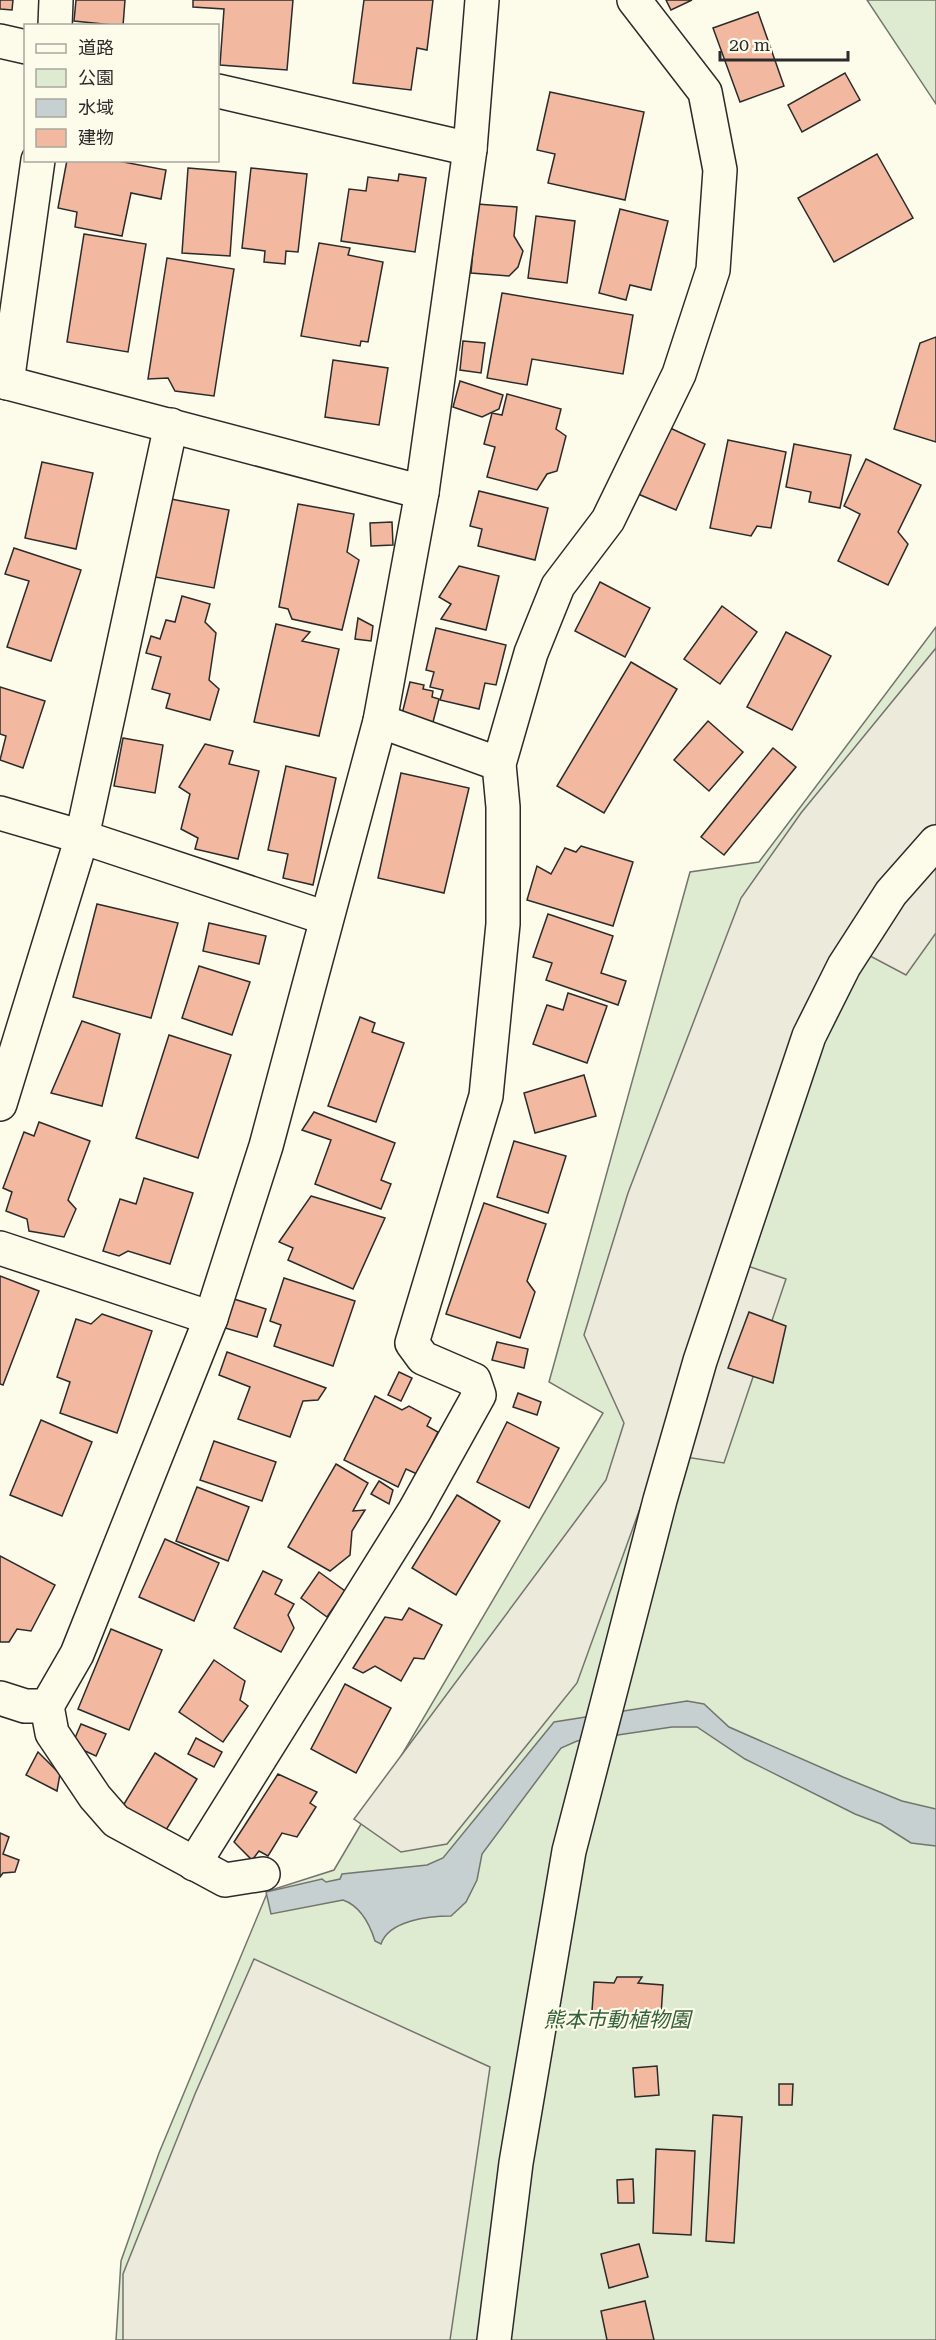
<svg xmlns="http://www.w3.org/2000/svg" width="936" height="2340" viewBox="0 0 936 2340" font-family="'Roboto Serif','Noto Sans JP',serif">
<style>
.green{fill:#deebd1;stroke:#74746e;stroke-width:1.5}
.parking{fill:#eceadb;stroke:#74746e;stroke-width:1.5}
.water{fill:#c7d0d0;stroke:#74746e;stroke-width:1.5}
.building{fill:#f2b8a0;stroke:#2b2b2b;stroke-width:1.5}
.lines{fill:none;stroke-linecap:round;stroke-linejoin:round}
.minor-casing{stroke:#2b2b2b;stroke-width:36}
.tertiary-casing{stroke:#2b2b2b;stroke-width:36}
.minor{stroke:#fdfbea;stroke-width:33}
.tertiary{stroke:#fdfbea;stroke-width:33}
.labels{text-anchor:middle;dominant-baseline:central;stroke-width:4.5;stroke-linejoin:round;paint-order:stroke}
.park-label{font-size:21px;font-style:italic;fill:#34623c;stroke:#fdfbea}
</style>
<rect width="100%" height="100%" fill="#fdfbea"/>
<g class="green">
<polygon points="867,0 936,0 936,104"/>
<polygon points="936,627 936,2340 116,2340 121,2261 159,2153 268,1891 334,1870 603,1413 549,1382 690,872 759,862"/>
</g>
<g class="parking">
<polygon points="936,648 936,933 906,975 842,941 773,1109 718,1256 786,1279 724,1463 660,1453 577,1683 447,1844 401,1852 354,1819 606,1480 624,1423 584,1335 628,1193 741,898 801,813"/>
<polygon points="254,1959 490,2067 450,2340 123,2340 123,2274 195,2094"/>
</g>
<path class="water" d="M687 1701 704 1704 729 1727 843 1777 902 1801 936 1809V1846L911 1843 881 1824 855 1814 745 1759 697 1727H672L577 1741 561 1748 482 1854 477 1880 466 1902 451 1916C430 1916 389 1920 381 1944L375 1941C370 1925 360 1906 343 1900L271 1914 266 1892 322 1879 326 1882 340 1879 342 1874 427 1865 443 1858 554 1722Z"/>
<g class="building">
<polygon points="0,0 13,0 12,10 0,9"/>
<polygon points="76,0 125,0 123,26 74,21"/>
<polygon points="193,0 293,0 287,70 220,65 224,9 193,7"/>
<polygon points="364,0 433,0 427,50 417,48 411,90 353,83"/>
<polygon points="666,0 692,0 671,10"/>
<polygon points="758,12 784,86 740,102 713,28"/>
<polygon points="845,73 860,100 802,132 788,105"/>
<polygon points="550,92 644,112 625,200 548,183 555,154 537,150"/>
<polygon points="877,154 913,218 834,262 798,198"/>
<polygon points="67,160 113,160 166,170 161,199 131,193 122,236 75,227 77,212 58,208"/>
<polygon points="188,168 236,172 230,256 182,253"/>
<polygon points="251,168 307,174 298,252 286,251 285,264 264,262 265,251 242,248"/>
<polygon points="399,174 426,178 415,252 341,241 349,189 366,191 368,177 398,181"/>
<polygon points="477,204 517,207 514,236 523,251 518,267 509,276 471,273"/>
<polygon points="620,209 668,221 651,290 630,285 626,300 599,293"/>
<polygon points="536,216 575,221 567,283 528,278"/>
<polygon points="84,234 146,244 128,352 67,342"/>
<polygon points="319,243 350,248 348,255 383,262 368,342 361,341 360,346 301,336"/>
<polygon points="167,258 234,269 214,396 175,391 168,378 148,379"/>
<polygon points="502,293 633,315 623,374 532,359 527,385 487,378"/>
<polygon points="936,337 936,442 894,429 920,343"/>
<polygon points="463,341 485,343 481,373 460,370"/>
<polygon points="333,360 388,368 379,425 325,417"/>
<polygon points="460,381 503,395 499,409 482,417 453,407"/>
<polygon points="507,394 561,409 556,429 566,436 557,471 547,474 537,490 487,477 495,447 484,444 492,413 502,415"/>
<polygon points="668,427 705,444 676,510 638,494"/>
<polygon points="728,440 786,452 771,528 757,526 751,536 710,528"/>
<polygon points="794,444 851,455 840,508 809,502 811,492 786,487"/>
<polygon points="866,459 921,485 898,532 908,544 888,585 838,561 860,514 844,506"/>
<polygon points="42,462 93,473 76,549 25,538"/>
<polygon points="479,491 548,508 535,560 478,546 482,529 470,526"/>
<polygon points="171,499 229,510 214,588 155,577"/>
<polygon points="298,504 354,514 347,552 359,560 342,630 292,619 288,609 279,607"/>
<polygon points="392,522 393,545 371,546 370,523"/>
<polygon points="14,548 81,570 51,661 7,647 29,581 5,574"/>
<polygon points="459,566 499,576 486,630 441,619 451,604 439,597"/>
<polygon points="600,582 650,608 625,657 575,631"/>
<polygon points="182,596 210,604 205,622 216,633 209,680 219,689 210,720 166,708 170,694 152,689 161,657 146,653 151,636 160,639 166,620 175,622"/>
<polygon points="722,606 757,632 720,684 684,659"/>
<polygon points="358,618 373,626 371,641 355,639"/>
<polygon points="276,624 310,632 302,641 339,649 319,736 254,722"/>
<polygon points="436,628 506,645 496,685 485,683 479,709 440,700 443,690 430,687 434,672 426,670"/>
<polygon points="786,632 831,656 792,730 747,707"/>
<polygon points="631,662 677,689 604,813 557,786"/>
<polygon points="410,682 424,685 423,689 433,691 432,697 439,699 433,722 402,714"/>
<polygon points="0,687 45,701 23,768 0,760 6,736 0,734"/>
<polygon points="708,721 743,752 709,791 674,760"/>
<polygon points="123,738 163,745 155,793 114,786"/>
<polygon points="205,744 233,751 229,764 259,771 238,859 195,849 198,838 181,829 190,794 179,787"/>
<polygon points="773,748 796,767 724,855 701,837"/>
<polygon points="286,766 336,778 313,885 283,878 288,854 268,850"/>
<polygon points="401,773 469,788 444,893 378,878"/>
<polygon points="581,846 633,862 613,926 527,900 537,866 551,874 565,848 576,852"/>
<polygon points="97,904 178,923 151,1018 73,997"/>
<polygon points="548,914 613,936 601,973 626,981 618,1005 546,980 552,963 533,957"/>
<polygon points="209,923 266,936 259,964 203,951"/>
<polygon points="199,966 250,982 232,1035 182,1018"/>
<polygon points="568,993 607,1006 587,1063 533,1044 547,1005 563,1010"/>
<polygon points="360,1017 375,1023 372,1032 404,1043 376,1122 328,1106"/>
<polygon points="82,1021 120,1034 102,1106 51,1093"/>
<polygon points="169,1035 231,1055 198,1158 136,1138"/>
<polygon points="584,1075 596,1116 535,1133 524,1093"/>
<polygon points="314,1112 395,1143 381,1180 391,1184 381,1209 315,1184 331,1140 302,1130"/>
<polygon points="39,1122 90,1141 68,1200 76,1209 64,1237 29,1231 27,1219 6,1211 12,1192 3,1188 24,1132 34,1136"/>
<polygon points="514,1141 566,1156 548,1213 497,1197"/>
<polygon points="144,1178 193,1193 170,1264 128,1251 119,1256 103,1251 120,1199 136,1204"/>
<polygon points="311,1196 385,1218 353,1289 288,1260 293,1248 279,1242"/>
<polygon points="484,1203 546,1224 527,1281 535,1292 520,1338 446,1314"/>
<polygon points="0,1276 39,1291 3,1385 0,1384"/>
<polygon points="284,1278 355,1301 333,1366 274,1346 281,1325 270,1321"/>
<polygon points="234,1299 266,1309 257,1337 225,1328"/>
<polygon points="749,1312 786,1326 773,1383 728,1368"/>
<polygon points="102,1314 152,1331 117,1433 60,1413 70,1382 57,1377 76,1319 91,1324"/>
<polygon points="497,1342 528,1349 524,1368 492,1360"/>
<polygon points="227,1352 326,1388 318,1400 303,1401 290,1437 238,1419 250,1387 219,1375"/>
<polygon points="399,1372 412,1378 401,1401 388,1395"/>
<polygon points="518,1393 541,1402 537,1415 513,1407"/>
<polygon points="375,1396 402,1410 409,1406 431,1418 427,1426 438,1432 417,1474 406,1469 398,1487 344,1460"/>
<polygon points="41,1420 92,1442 62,1516 10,1495"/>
<polygon points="507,1422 559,1448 529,1508 477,1482"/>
<polygon points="214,1441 276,1462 262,1501 200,1480"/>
<polygon points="336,1464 368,1483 353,1511 365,1510 352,1531 350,1555 330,1571 288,1547"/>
<polygon points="379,1481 393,1490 389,1504 371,1494"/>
<polygon points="197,1487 249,1507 228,1561 176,1541"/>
<polygon points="457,1495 500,1521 456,1595 412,1568"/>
<polygon points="165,1539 219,1563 194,1621 139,1597"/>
<polygon points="0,1556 55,1585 31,1631 17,1629 9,1642 0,1642"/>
<polygon points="263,1571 282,1580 275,1594 294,1604 288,1615 294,1628 281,1652 234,1628"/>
<polygon points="319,1572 345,1591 327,1617 301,1598"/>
<polygon points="409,1608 442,1625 424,1659 414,1658 401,1681 375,1666 363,1673 353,1668 385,1617 402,1620"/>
<polygon points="111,1629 162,1650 129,1730 78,1709"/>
<polygon points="214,1660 245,1681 240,1700 248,1706 223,1742 179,1712"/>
<polygon points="345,1684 391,1708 356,1773 311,1749"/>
<polygon points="81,1724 106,1734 96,1756 72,1745"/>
<polygon points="196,1738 222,1752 214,1767 188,1754"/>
<polygon points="38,1752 60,1774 57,1791 26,1775"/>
<polygon points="155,1753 197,1779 163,1835 121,1809"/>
<polygon points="278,1774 317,1792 310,1803 316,1807 297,1837 282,1833 268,1856 259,1851 252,1860 234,1842"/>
<polygon points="0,1833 9,1837 3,1854 19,1860 15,1872 3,1873 0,1877"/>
<polygon points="617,1977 642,1977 638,1983 663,1985 661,2015 592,2011 594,1982 614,1983"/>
<polygon points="657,2066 659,2095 635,2097 633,2068"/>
<polygon points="779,2084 793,2084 792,2105 779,2105"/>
<polygon points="713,2115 742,2117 734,2243 706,2241"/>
<polygon points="656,2149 695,2151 691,2235 653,2233"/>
<polygon points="633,2179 634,2203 618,2203 617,2180"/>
<polygon points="639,2244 648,2277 609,2288 601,2254"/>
<polygon points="645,2301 654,2340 607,2340 601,2311"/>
</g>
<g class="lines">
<defs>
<g id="minor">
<polyline points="55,26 56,0"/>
<polyline points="0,41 26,47"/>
<polyline points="218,91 470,149"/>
<polyline points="7,383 38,160"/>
<polyline points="380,721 499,764"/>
<polyline points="0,813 82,837 326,918"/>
<polyline points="0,1104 82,837 171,425"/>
<polyline points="0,1248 211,1318"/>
<polyline points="0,1698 25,1706 47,1706 77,1654 211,1318 266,1146 380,721 422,492 470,149 482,0"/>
<polyline points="47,1706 52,1733 95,1797 116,1821 225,1880 263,1874"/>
<polyline points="194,1864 415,1510 479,1395 474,1380 423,1358 412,1343 486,1096 503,924 503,807 499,764 531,653 558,586 608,520 679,374 713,270 720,170 705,92 634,0"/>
<polyline points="494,2340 516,2163 569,1851 660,1500 700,1361 809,1036 844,966 891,893 936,842"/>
</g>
<polyline id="tertiary" points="0,381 422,492"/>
</defs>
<use href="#minor" class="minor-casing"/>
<use href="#tertiary" class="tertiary-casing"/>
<use href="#minor" class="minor"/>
<use href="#tertiary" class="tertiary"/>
</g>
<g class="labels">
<g class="park-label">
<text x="617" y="2020">熊本市動植物園</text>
</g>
</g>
<rect x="24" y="24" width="195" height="138" fill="#fdfbea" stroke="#a9a89e" stroke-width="1.5"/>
<rect x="36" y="44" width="30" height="9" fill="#fdfbea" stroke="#a9a89e" stroke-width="1.5"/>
<text x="78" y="54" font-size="18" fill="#2b2b2b">道路</text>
<rect x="36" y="69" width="30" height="18" fill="#deebd1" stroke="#a9a89e" stroke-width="1.5"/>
<text x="78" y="84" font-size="18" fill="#2b2b2b">公園</text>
<rect x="36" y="99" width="30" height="18" fill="#c7d0d0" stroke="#a9a89e" stroke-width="1.5"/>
<text x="78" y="114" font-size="18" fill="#2b2b2b">水域</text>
<rect x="36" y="129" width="30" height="18" fill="#f2b8a0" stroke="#a9a89e" stroke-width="1.5"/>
<text x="78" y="144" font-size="18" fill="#2b2b2b">建物</text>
<path d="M720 51v9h128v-9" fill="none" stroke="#2b2b2b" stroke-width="3"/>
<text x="729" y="51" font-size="18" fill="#2b2b2b" stroke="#fdfbea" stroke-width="4.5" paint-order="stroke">20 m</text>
</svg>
